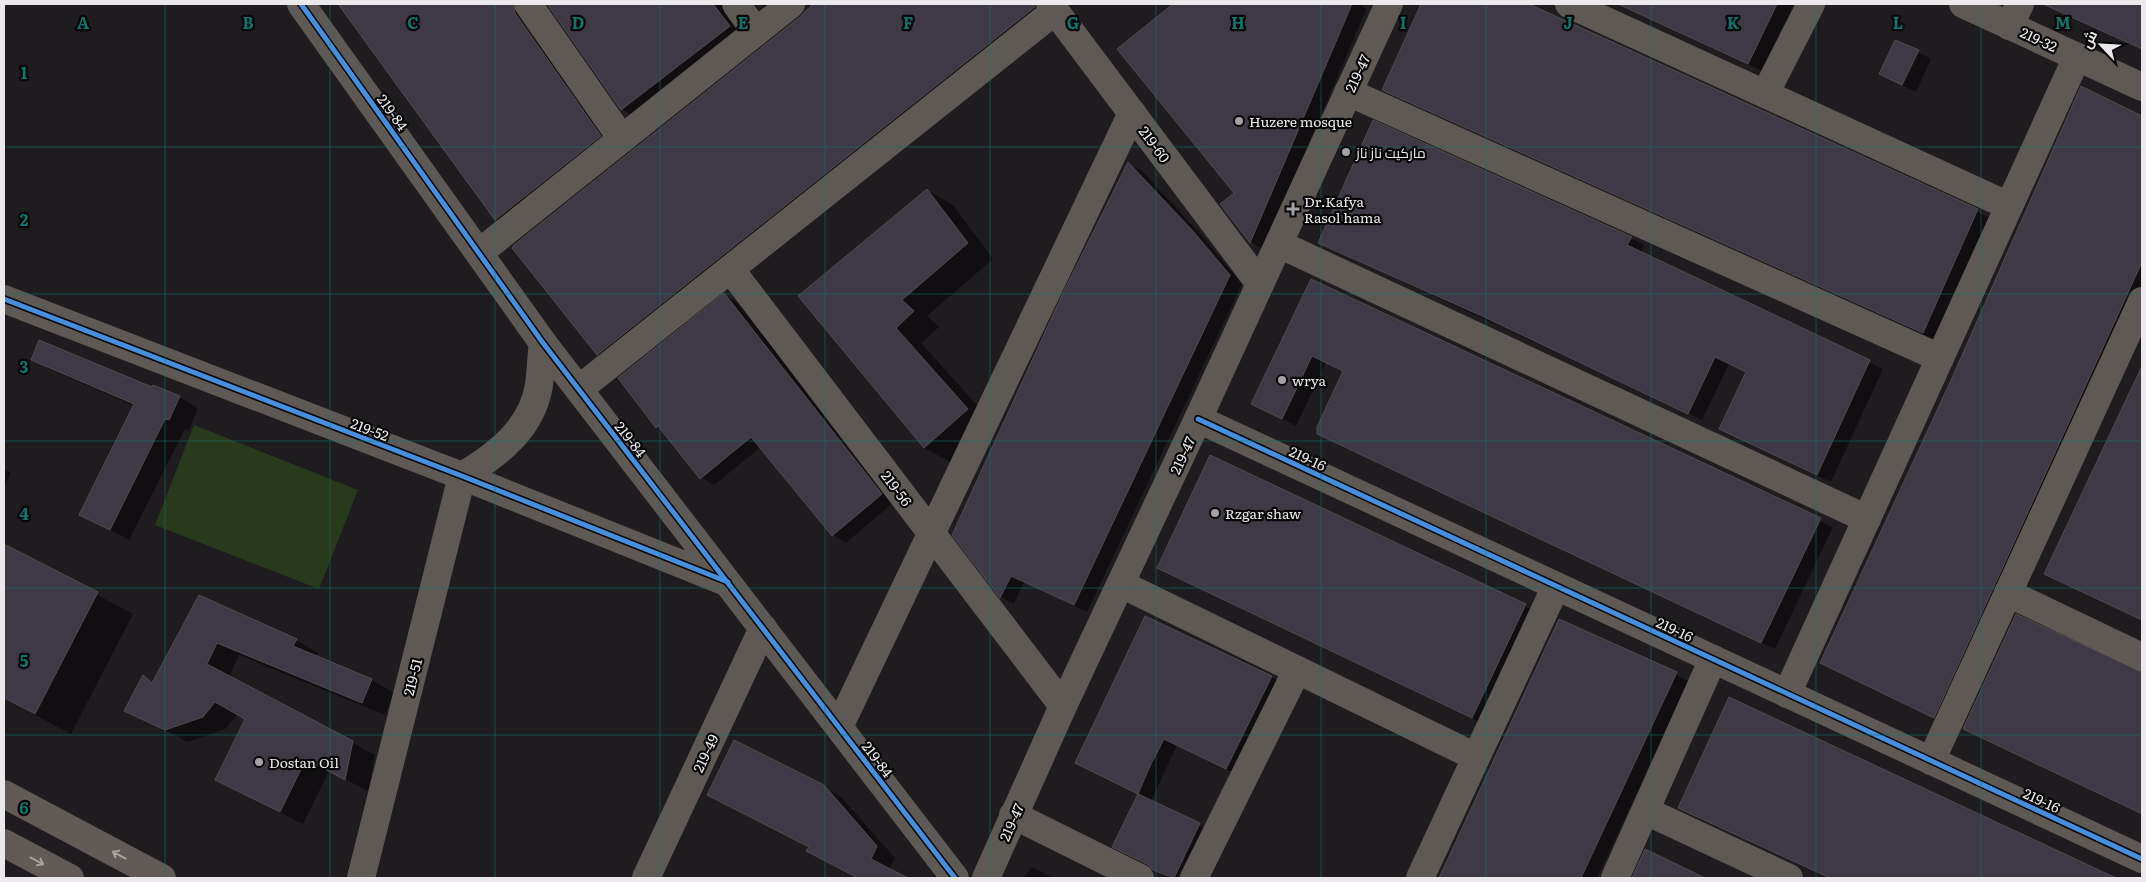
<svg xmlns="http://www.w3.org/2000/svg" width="2146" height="882" viewBox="0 0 2146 882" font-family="Literata,Cairo,serif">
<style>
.green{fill:#28391c}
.shadow{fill:#0007}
.building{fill:#3e3944;stroke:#4e4d4f}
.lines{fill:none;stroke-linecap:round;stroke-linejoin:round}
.minor{stroke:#5f5955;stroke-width:28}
.major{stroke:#615a56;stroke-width:28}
.cycleway-casing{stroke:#070708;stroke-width:8}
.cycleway{stroke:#468fdf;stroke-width:5}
.oneway{stroke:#a6a2a1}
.grid{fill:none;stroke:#0f766e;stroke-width:1;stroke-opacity:0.55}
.poi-dot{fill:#a3a1a4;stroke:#070708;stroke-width:2}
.labels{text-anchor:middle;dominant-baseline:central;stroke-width:4.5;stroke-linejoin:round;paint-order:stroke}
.street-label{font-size:14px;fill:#ebe9ec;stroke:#070708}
.poi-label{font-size:14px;fill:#ebe9ec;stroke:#070708;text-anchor:start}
.grid-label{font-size:16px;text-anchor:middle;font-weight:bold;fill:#0f766e;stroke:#070708;stroke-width:4.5;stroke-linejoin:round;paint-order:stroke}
</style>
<rect width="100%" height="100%" fill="#1e1c1f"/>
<polygon class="green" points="194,425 358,490 319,589 155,525"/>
<g class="shadow">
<polygon points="339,4 528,4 613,144 509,227 496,219"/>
<polygon points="548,4 736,4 743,34 635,117 622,109"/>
<polygon points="759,4 775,4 768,9"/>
<polygon points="816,4 1039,4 1047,13 611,361 598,354 514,249"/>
<polygon points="1175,4 1361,4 1366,10 1263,250 1251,242 1222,205 1235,193 1119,50"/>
<polygon points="1422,4 1525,4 1990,218 1936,340 1383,89"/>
<polygon points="1626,4 1794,4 1762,71 1638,13 1625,6"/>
<polygon points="2066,4 2142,4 2142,50 2062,11"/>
<polygon points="1918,52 1931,59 1916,92 1880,74"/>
<polygon points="2082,88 2142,117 2142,295 1947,724 1822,663 1953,378"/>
<polygon points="1129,164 1142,171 1205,239 1242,284 1087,612 1024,582 1014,604 1001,597 954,534"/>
<polygon points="927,190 953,205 993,259 927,316 939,327 921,343 994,424 950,462 924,448 800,296"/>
<polygon points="1631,238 1644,245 1641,253 1883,369 1831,482 1721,429 1747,372 1729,364 1702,420 1320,243"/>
<polygon points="1311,281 1833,527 1775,649 1318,434 1344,372 1326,363 1296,426 1253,404"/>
<polygon points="725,295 738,303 894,502 846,543 833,535 761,447 714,485 701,478 662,430 656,427"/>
<polygon points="32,359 153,389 179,397 198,408 189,430 185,429 129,540 81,514 134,406 51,370"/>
<polygon points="2142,368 2142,620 2059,581 2106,448"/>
<polygon points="1211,456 1539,613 1486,725 1172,575"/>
<polygon points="4,469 11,473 4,488"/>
<polygon points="4,545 133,614 71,734 4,699"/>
<polygon points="200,596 296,640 318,653 316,657 372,680 394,693 385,715 239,655 229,677 375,755 368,791 329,771 303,824 217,780 246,719 238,714 225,729 188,742 126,710 144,677 154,683"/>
<polygon points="1560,620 1689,681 1597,878 1441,878"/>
<polygon points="2135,672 2142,674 2142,815 1978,736"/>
<polygon points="1271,677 1284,684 1240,776 1177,745 1151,801 1206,829 1177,878 1171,878 1114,846 1139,794 1077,763"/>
<polygon points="1730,699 2114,878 1829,878 1693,815"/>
<polygon points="823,786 842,798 895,858 889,870 905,878 859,878 827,861 810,847"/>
<polygon points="1646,851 1702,878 1632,878"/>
<polygon points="1032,867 1054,878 1023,878"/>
</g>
<g class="building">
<polygon points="338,4 513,4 515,13 601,136 495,220"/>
<polygon points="547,4 713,4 730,26 621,110"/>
<polygon points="813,4 1035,4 1035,7 597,355 512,248 514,245 801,16"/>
<polygon points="1173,4 1352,4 1250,243 1220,204 1234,193 1117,49"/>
<polygon points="1421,4 1529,4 1978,209 1923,333 1382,90"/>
<polygon points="1618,4 1777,4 1748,64"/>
<polygon points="2043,4 2142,4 2142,49 2111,35"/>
<polygon points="1895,40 1919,50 1902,85 1879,74"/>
<polygon points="2081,86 2142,116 2142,262 1934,718 1820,663 1952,378"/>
<polygon points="1373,120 1632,237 1627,245 1870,360 1817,475 1719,429 1746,372 1715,357 1688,414 1482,316 1318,243"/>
<polygon points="1128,162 1192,230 1230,275 1074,605 1011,576 1000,598 952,535 1063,293"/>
<polygon points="927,189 968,243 902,300 914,311 896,328 968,409 924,448 798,296"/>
<polygon points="1311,279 1821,518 1761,643 1317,434 1317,427 1343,371 1312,356 1282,419 1251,404"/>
<polygon points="724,293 882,494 832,536 751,437 700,479 658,426 656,428 618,378"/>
<polygon points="39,340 152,387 153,385 180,396 169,420 165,419 110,530 79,515 134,404 31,360"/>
<polygon points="2142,366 2142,620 2044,574"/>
<polygon points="1210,455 1526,604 1472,718 1157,568"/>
<polygon points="4,544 98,592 35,714 4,698"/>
<polygon points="199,595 297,639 293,646 372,679 362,703 217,643 207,664 353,741 345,780 306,759 280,812 215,780 245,719 215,702 203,717 165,730 124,711 143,675 152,683"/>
<polygon points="2016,614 2142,672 2142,814 1963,729"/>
<polygon points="1145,616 1272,676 1226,769 1164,739 1150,766 1138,794 1200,823 1174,878 1153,870 1147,864 1112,847 1138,794 1075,763"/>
<polygon points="1559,619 1677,672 1581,878 1439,878"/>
<polygon points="1729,697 1765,714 2116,878 1830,878 1678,808"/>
<polygon points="734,740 824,785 877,846 871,859 908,878 858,878 806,851 809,847 707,795"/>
<polygon points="1645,849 1672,862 1705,878 1632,878"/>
</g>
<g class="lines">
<g class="minor">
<polyline points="301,4 543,343 955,878"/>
<polyline points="528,4 622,139"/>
<polyline points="736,4 756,32"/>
<polyline points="1050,4 1260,284"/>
<polyline points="1569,4 2009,206"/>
<polyline points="1963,4 2142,87"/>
<polyline points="2009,26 2020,4"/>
<polyline points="1348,92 1940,358"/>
<polyline points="1765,94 1811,4"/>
<polyline points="1279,244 1867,519"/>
<polyline points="480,252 791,4"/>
<polyline points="731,270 1063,706"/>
<polyline points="4,299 462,476 726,582"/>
<polyline points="579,389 1055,11"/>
<polyline points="1198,419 2142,859"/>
<polyline points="1121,584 1476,757"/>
<polyline points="2008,593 2142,657"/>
<polyline points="1787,694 2077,57"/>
<polyline points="839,727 1132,113"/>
<polyline points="1931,761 2142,301"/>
<polyline points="1646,811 1789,878"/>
<polyline points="1013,815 1140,878"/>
<path d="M361 878 462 476C497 455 532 429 539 385 541 371 541 357 543 343"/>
<polyline points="646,878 763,628"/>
<polyline points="986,878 1063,706 1198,419 1389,4"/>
<polyline points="1194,878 1297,670"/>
<polyline points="1420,878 1556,586"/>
<polyline points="1615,878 1713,659"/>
</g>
<g class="major">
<polyline points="4,794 162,878"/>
<polyline points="4,843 70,878"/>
</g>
<defs>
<g id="cycleway">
<polyline points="301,4 543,343 955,878"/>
<polyline points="4,299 462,476 728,582"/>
<polyline points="1198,419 2142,859"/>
</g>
</defs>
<use href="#cycleway" class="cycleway-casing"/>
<use href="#cycleway" class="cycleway"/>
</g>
<defs><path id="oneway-shaft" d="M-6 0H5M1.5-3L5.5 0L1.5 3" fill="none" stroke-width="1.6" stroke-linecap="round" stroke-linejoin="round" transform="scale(1.25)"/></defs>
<g class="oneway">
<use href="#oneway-shaft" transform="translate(119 855) rotate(-152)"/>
<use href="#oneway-shaft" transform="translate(37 861) rotate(28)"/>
</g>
<path class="grid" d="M165 4V878M330 4V878M495 4V878M660 4V878M825 4V878M990 4V878M1156 4V878M1321 4V878M1486 4V878M1651 4V878M1816 4V878M1981 4V878M4 147H2142M4 294H2142M4 441H2142M4 588H2142M4 735H2142"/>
<g class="poi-dot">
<circle cx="1239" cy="121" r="5"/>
<circle cx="1346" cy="152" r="5"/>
<path d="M1290.5 201.5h5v5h5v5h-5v5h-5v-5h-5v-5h5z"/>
<circle cx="1282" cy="380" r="5"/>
<circle cx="1215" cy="513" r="5"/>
<circle cx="259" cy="762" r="5"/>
</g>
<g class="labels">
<g class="street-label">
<text transform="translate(2039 39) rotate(25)">219-32</text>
<text transform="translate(1357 73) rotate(-65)">219-47</text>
<text transform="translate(393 112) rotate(54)">219-84</text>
<text transform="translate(1155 144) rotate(53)">219-60</text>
<text transform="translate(370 429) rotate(21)">219-52</text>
<text transform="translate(631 439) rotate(52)">219-84</text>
<text transform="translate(1182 455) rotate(-65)">219-47</text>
<text transform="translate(1308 458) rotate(25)">219-16</text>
<text transform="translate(897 488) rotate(53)">219-56</text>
<text transform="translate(1675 629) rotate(25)">219-16</text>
<text transform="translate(412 677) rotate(-76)">219-51</text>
<text transform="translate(705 753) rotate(-65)">219-49</text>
<text transform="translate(878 759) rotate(53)">219-84</text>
<text transform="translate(2042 800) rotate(25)">219-16</text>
<text transform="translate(1011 822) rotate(-66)">219-47</text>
</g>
<g class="poi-label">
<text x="1249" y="121">Huzere mosque</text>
<text x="1356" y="152">ماركيت ناز ناز</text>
<text x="1304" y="201">Dr.Kafya<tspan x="1304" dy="16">Rasol hama</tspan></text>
<text x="1292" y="380">wrya</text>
<text x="1225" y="513">Rzgar shaw</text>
<text x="269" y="762">Dostan Oil</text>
</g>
</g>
<g class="grid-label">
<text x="83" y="29">A</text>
<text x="248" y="29">B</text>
<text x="413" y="29">C</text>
<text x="578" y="29">D</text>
<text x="743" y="29">E</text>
<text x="908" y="29">F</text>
<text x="1073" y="29">G</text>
<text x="1238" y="29">H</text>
<text x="1403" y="29">I</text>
<text x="1568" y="29">J</text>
<text x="1733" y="29">K</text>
<text x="1898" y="29">L</text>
<text x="2063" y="29">M</text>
<text x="24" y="79">1</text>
<text x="24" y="226">2</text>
<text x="24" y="373">3</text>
<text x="24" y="520">4</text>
<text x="24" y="667">5</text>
<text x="24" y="814">6</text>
</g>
<rect width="2146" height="882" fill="none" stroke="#ebe9ec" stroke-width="10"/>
<g transform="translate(2101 45) rotate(295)" stroke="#070708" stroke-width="4" paint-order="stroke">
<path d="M0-4L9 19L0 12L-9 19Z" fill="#ebe9ec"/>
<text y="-8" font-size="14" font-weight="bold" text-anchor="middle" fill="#ebe9ec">ش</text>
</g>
</svg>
